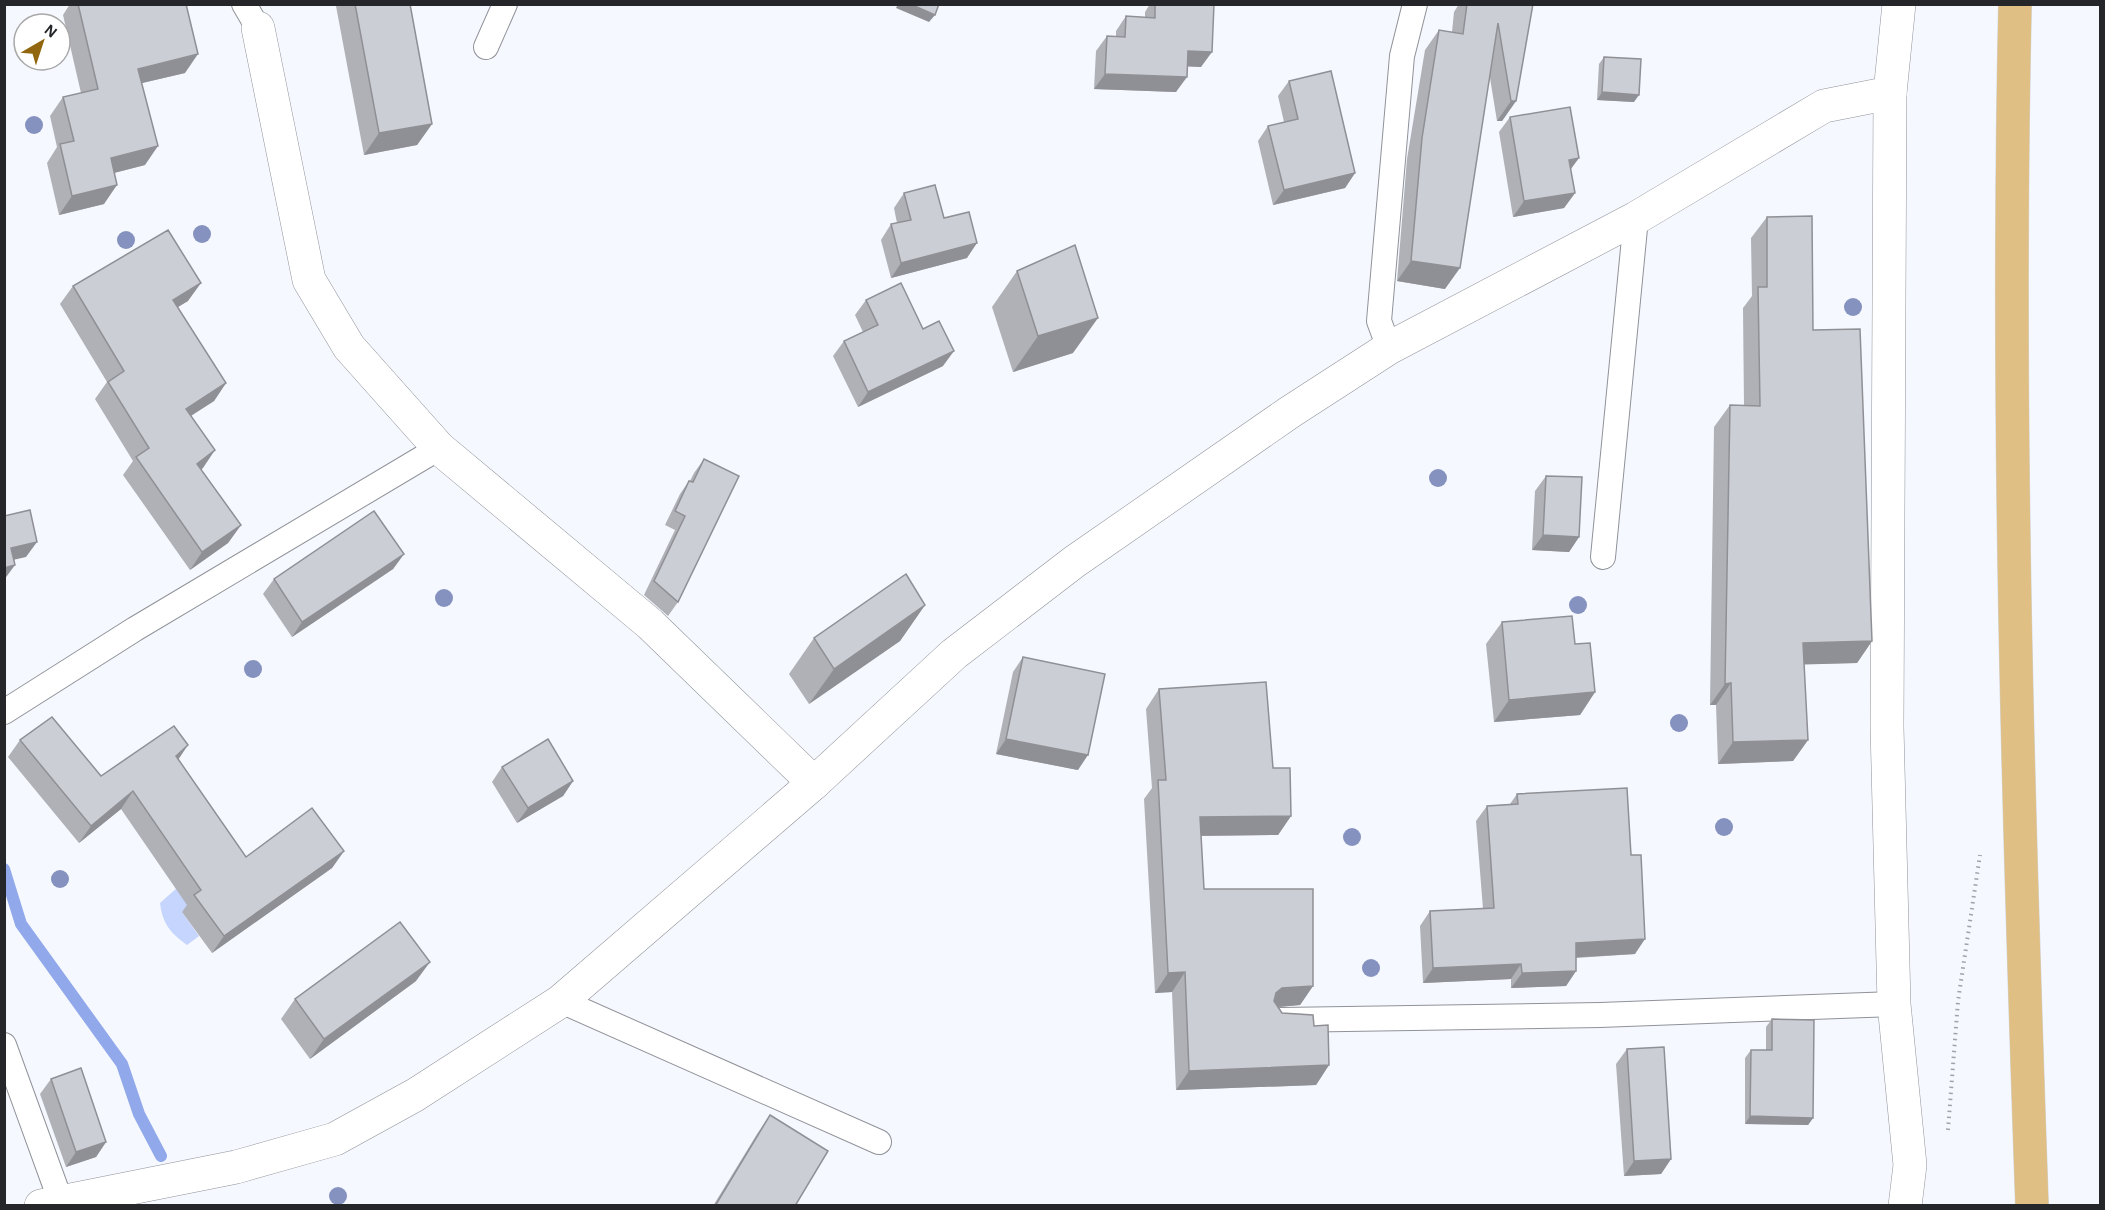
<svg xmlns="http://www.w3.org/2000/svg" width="2105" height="1210" viewBox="0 0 2105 1210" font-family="'Alegreya Sans',sans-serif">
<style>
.green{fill:#c6d5fd}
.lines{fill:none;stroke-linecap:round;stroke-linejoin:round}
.stream{stroke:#91a8ea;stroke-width:12}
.lane-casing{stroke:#8f9298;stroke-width:26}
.street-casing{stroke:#8f9298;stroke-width:34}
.primary-casing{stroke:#d3d4d4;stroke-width:34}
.path{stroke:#a1a3a8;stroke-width:4;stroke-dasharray:1.5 4.5;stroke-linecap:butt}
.lane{stroke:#fff;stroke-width:24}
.street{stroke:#fff;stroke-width:33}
.primary{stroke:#dfbf84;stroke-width:33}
.tree{fill:#8591be}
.wall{fill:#afb1b7}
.shaded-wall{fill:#8f9095}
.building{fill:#ccced5;stroke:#8f9095;stroke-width:1.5}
</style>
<rect width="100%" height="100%" fill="#f5f8fe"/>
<path class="green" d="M228 862 182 912 199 936 187 945C171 934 162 923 160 903L195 872Z"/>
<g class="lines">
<polyline class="stream" points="4,869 21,924 122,1064 139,1114 161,1156"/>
<defs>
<g id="lane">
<polyline points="244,4 258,28"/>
<polyline points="486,47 505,4"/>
<polyline points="1389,348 1379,321 1402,56 1415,4"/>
<polyline points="1603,557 1636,218"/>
<polyline points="4,712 135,629 439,448"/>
<polyline points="561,1001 879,1142"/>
<polyline points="1281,1020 1600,1015 1894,1004"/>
<polyline points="4,1045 61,1202"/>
</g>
<g id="street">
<polyline points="258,28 309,280 349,347 439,448 650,624 814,783"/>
<polyline points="1890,93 1887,727 1894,1004 1910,1165 1905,1206"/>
<polyline points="41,1206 236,1167 335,1139 415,1095 561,1001 814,783 954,654 1074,562 1290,412 1389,348 1636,218 1824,106 1890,93 1899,4"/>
</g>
<path id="primary" d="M2015 4C2006 405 2018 805 2032 1206"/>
</defs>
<use href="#lane" class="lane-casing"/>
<use href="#street" class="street-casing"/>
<use href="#primary" class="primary-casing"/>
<polyline class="path" points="1948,1130 1958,1001 1980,855"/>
<use href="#lane" class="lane"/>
<use href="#street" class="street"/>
<use href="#primary" class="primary"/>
</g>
<g class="tree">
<circle cx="34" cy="125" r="9"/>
<circle cx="202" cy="234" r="9"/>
<circle cx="126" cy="240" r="9"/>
<circle cx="1853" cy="307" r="9"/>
<circle cx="1438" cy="478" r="9"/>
<circle cx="444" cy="598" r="9"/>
<circle cx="1578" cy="605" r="9"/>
<circle cx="253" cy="669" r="9"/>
<circle cx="1679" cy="723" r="9"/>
<circle cx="1724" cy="827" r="9"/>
<circle cx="1352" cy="837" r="9"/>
<circle cx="60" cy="879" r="9"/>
<circle cx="1371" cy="968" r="9"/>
<circle cx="338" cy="1196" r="9"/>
</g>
<g class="wall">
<polygon points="70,4 186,4 185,73 142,83 145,165 114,173 104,204 59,215 47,163 57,147 50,116 63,97 81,93 63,15"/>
<polygon points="338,4 410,4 432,124 417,145 364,155 336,6"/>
<polygon points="1150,4 1214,4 1201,67 1187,66 1176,92 1094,89 1096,51 1107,36 1116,36 1116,31 1126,16 1145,17 1145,12"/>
<polygon points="1459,4 1533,4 1516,101 1502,121 1497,121 1490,78 1445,289 1397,281 1407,159 1425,50 1439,30 1452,32 1454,12"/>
<polygon points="1604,57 1634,102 1597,100 1599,64"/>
<polygon points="1289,81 1355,173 1345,188 1273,205 1258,141 1268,126 1284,122 1278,96"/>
<polygon points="1510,117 1570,170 1575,193 1564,208 1513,217 1499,132"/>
<polygon points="904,193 944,218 967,258 891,278 881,240 891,224 897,223 894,208"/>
<polygon points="1767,217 1813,330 1872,641 1857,663 1804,664 1808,740 1793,761 1718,764 1716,705 1710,705 1714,427 1730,405 1744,406 1743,308 1752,296 1751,238"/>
<polygon points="1017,271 1073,353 1013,372 992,307"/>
<polygon points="73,286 188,301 177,307 226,383 214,401 191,416 203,468 201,469 241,525 228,543 190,570 123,475 133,461 95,399 107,382 60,304"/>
<polygon points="866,300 923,329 943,366 858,407 833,356 844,341 863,332 855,315"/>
<polygon points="704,459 678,602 668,616 644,595 675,530 665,525 680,494 689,481 690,481 694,473"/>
<polygon points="1546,476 1579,537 1569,552 1532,550 1535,491"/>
<polygon points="404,554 393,569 292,637 263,594 274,579"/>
<polygon points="925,605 900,641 809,704 789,674 814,638"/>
<polygon points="1502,622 1575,644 1595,692 1580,715 1494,722 1486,644"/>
<polygon points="1023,657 1078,770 996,754 1013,672"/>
<polygon points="1159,689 1273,768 1291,816 1278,835 1201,836 1204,889 1313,986 1300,1005 1278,1007 1282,1013 1314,1026 1329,1065 1316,1085 1176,1090 1172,992 1155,993 1144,799 1152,788 1146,709"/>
<polygon points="20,740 101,776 178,759 246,857 344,851 332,868 212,953 182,912 187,905 121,809 79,843 8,757"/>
<polygon points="502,767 573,781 563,796 517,823 492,782"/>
<polygon points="1517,794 1635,954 1576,958 1576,971 1566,986 1511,988 1511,979 1423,983 1420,926 1430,911 1483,909 1476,821 1487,806 1510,804"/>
<polygon points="416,981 310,1059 281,1019 295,999"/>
<polygon points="1772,1019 1813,1118 1808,1125 1745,1124 1745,1058 1751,1050 1766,1050 1766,1027"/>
<polygon points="1627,1049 1671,1159 1661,1174 1624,1176 1616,1064"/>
<polygon points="51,1079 106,1142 96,1157 66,1167 40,1094"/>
<polygon points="770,1115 795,1206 713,1206 757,1134"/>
</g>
<g class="shaded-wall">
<polygon points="898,4 910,4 935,15 929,22 896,8"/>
<polygon points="1188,51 1212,52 1201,67 1177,66"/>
<polygon points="198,54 185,73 125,87 138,69"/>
<polygon points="1105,74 1187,77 1176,92 1094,89"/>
<polygon points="1602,92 1639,95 1634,102 1597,100"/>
<polygon points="1511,101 1516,101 1502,121 1497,121"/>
<polygon points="432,124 417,145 364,155 379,133"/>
<polygon points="158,146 145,165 98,177 111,158"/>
<polygon points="1579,158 1568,173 1569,160"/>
<polygon points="1355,173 1345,188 1273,205 1284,190"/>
<polygon points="117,185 104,204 59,215 72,196"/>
<polygon points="1575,193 1564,208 1513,217 1524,201"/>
<polygon points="977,243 967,258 891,278 901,263"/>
<polygon points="1411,261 1460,268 1445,289 1397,281"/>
<polygon points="201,283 188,301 160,318 173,300"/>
<polygon points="1098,318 1073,353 1013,372 1038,336"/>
<polygon points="954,351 943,366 858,407 868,392"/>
<polygon points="226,383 214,401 173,427 186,409"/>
<polygon points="215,450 203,468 184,481 197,464"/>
<polygon points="241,525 228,543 190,570 202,552"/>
<polygon points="1543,535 1579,537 1569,552 1532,550"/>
<polygon points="37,542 26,557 4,562 11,548"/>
<polygon points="404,554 393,569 292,637 302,622"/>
<polygon points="15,565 4,580 4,568"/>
<polygon points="925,605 900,641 809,704 834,669"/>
<polygon points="1872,641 1857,663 1787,665 1803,643"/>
<polygon points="1731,683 1716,705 1710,705 1725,684"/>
<polygon points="1595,692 1580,715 1494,722 1509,700"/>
<polygon points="1006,739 1088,755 1078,770 996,754"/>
<polygon points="1808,740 1793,761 1718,764 1733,742"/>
<polygon points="188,745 176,763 176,756"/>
<polygon points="573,781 563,796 517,823 528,808"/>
<polygon points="133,791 121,809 79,843 91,826"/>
<polygon points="1291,816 1278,835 1186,836 1200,817"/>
<polygon points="344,851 332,868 212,953 224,936"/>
<polygon points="1645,939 1635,954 1565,958 1576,943"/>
<polygon points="430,962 416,981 310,1059 324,1039"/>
<polygon points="1521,964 1511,979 1423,983 1433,968"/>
<polygon points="1576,971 1566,986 1511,988 1522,973"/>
<polygon points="1185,972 1172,992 1155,993 1168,973"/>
<polygon points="1313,986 1300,1005 1268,1008 1276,993 1282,988"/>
<polygon points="1329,1065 1316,1085 1176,1090 1189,1071"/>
<polygon points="1750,1116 1813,1118 1808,1125 1745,1124"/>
<polygon points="106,1142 96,1157 66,1167 76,1152"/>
<polygon points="1671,1159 1661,1174 1624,1176 1634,1161"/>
</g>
<g class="building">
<polygon points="78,4 186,4 198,54 138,69 158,146 111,158 117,185 72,196 60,144 74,141 63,97 98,89"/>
<polygon points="355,4 410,4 432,124 379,133"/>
<polygon points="910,4 939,4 935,15"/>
<polygon points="1155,4 1214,4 1212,52 1188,51 1187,77 1105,74 1107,36 1125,37 1126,16 1155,18"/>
<polygon points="1467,4 1533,4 1516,101 1511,101 1498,23 1460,268 1411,261 1422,138 1439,30 1463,34"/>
<polygon points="1604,57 1641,59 1639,95 1602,92"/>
<polygon points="1331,71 1355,173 1284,190 1268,126 1298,119 1289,81"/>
<polygon points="1570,107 1579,158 1569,160 1575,193 1524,201 1510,117"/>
<polygon points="935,185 944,218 969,212 977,243 901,263 891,224 911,220 904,193"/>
<polygon points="1812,216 1813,330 1860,329 1872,641 1803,643 1808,740 1733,742 1731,683 1725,684 1730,405 1760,406 1758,287 1767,287 1767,217"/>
<polygon points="168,230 201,283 173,300 226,383 186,409 215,450 197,464 241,525 202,552 136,457 149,448 108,382 124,371 73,286"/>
<polygon points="1075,245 1098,318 1038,336 1017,271"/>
<polygon points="901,283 923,329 939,321 954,351 868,392 844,341 878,325 866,300"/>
<polygon points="704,459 739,476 678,602 654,581 685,516 675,511 689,481 693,482"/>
<polygon points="1546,476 1582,477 1579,537 1543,535"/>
<polygon points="30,510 37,542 11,548 15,565 4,568 4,516"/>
<polygon points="374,511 404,554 302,622 274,579"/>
<polygon points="906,574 925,605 834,669 814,638"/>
<polygon points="1572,616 1575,644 1590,643 1595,692 1509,700 1502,622"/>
<polygon points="1023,657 1105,674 1088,755 1006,739"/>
<polygon points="1266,682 1273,768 1290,768 1291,816 1200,817 1204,889 1313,889 1313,986 1282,988 1276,993 1274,1001 1282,1013 1313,1015 1314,1026 1328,1025 1329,1065 1189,1071 1185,972 1168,973 1158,780 1166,780 1159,689"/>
<polygon points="52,717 101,776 174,726 188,745 176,756 246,857 312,808 344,851 224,936 194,895 201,890 133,791 91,826 20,740"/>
<polygon points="548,739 573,781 528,808 502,767"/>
<polygon points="1627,788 1631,855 1641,855 1645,939 1576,943 1576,971 1522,973 1521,964 1433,968 1430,911 1494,908 1487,806 1518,804 1517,794"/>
<polygon points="400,922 430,962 324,1039 295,999"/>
<polygon points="1772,1019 1814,1020 1813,1118 1750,1116 1751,1050 1772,1050"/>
<polygon points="1664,1047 1671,1159 1634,1161 1627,1049"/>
<polygon points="81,1068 106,1142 76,1152 51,1079"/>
<polygon points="770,1115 828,1151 795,1206 715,1206"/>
</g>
<rect width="2105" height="1210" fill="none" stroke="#252629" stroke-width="12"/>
<g transform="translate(42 42) rotate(39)"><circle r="28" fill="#ffffff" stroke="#a8a8a9" stroke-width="1.5"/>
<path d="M0-4.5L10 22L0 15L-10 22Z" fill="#91660e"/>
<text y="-9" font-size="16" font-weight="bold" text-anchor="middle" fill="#252629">N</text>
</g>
</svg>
